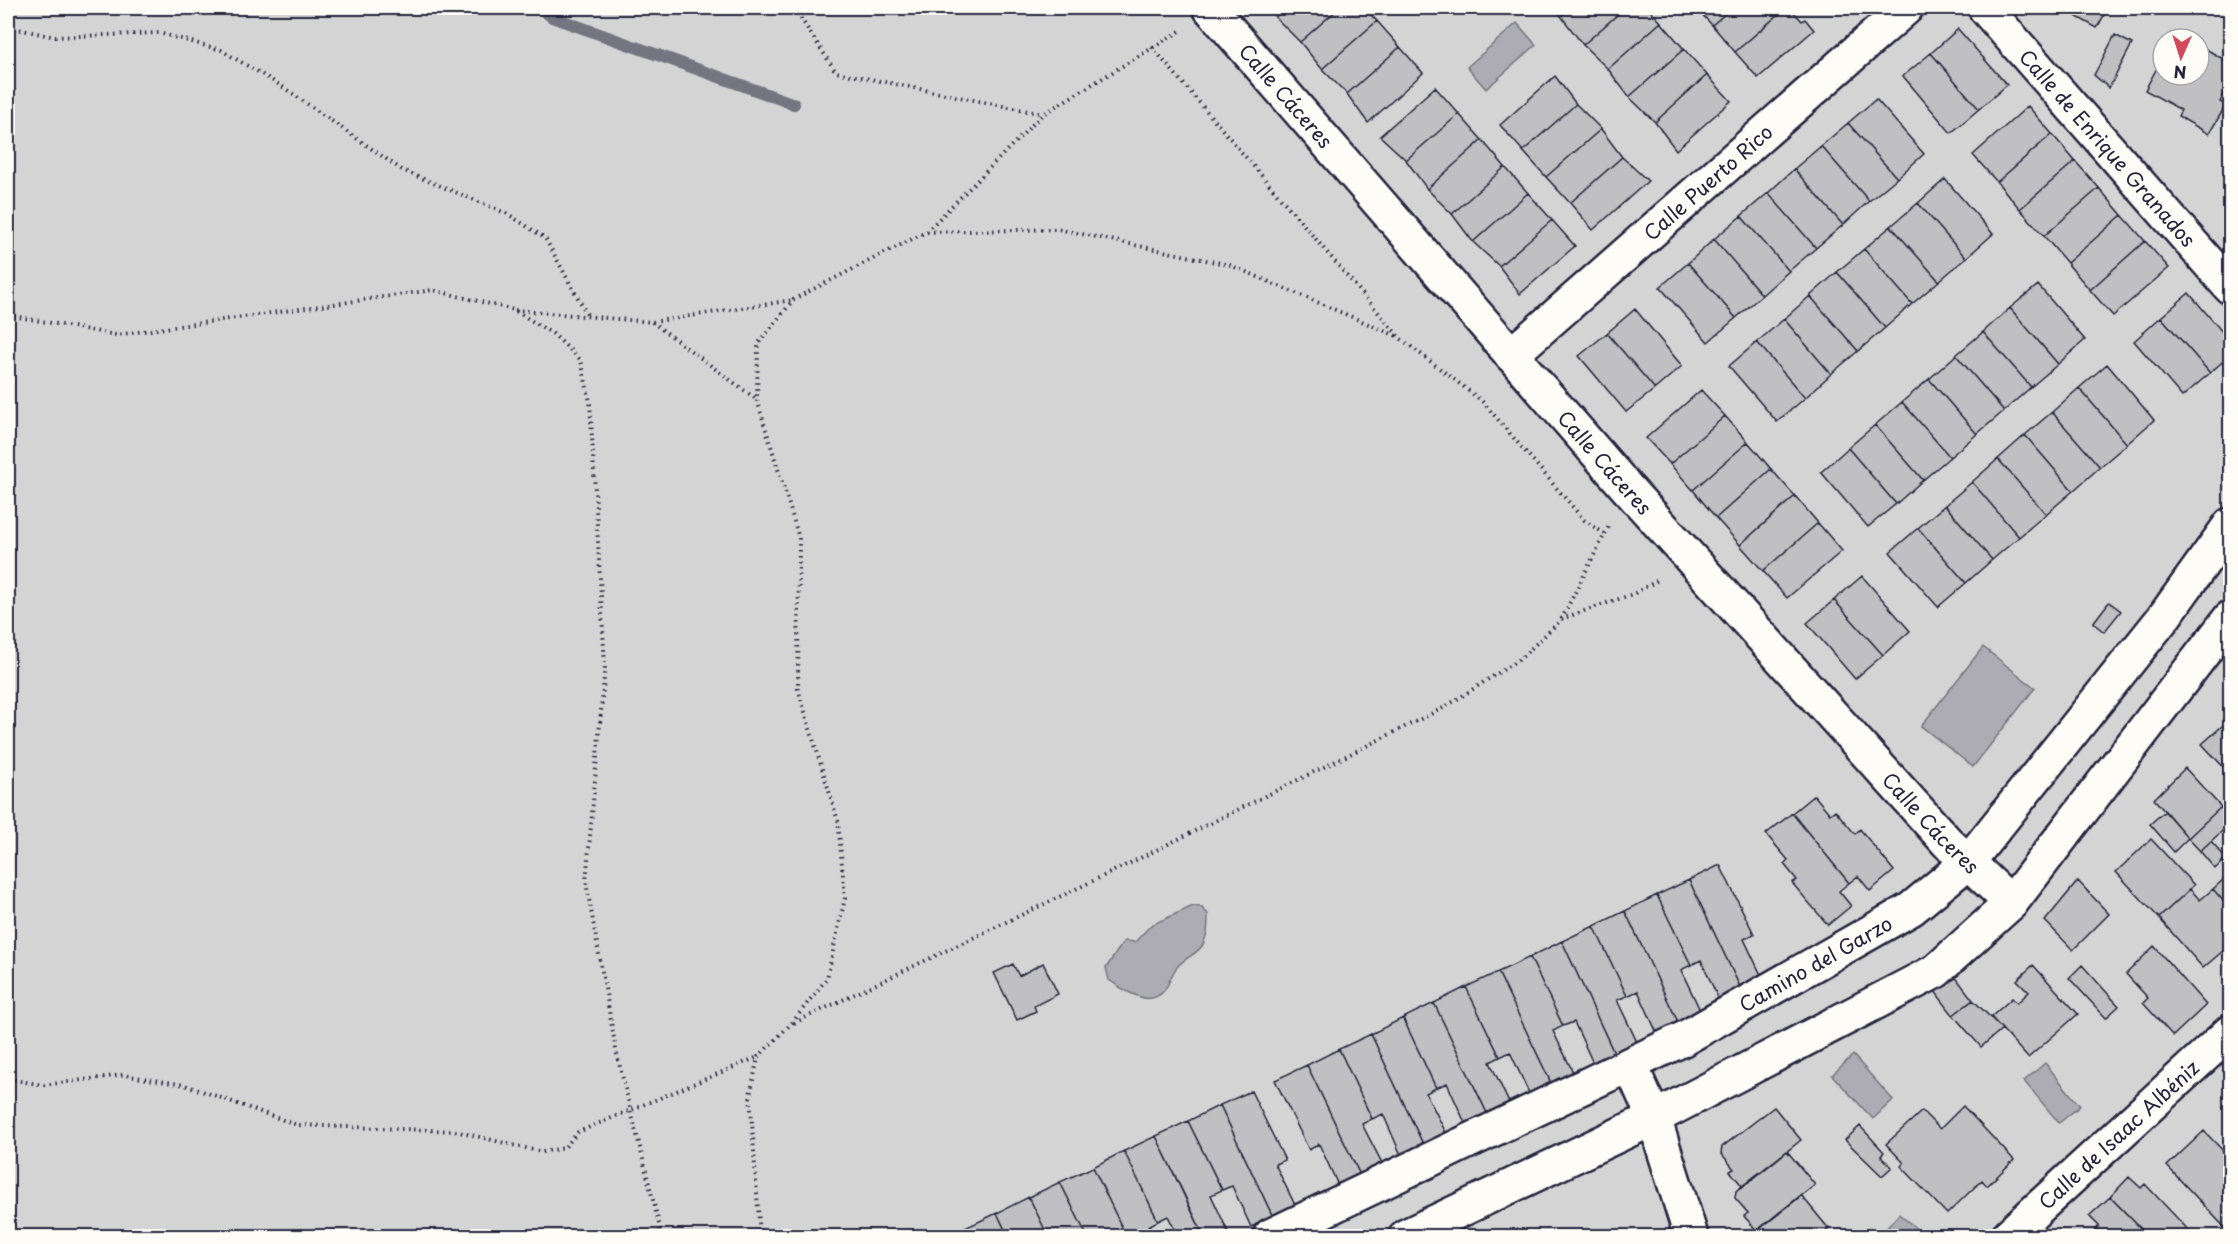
<svg xmlns="http://www.w3.org/2000/svg" width="2238" height="1244" viewBox="0 0 2238 1244" font-family="'Playpen Sans',sans-serif">
<style>
.green{fill:#d5d4d5;stroke:#7c7b88;stroke-width:1.5;fill-rule:evenodd}
.water{fill:#acacb2;stroke:#757582;stroke-width:1.5}
.lines{fill:none;stroke-linecap:round;stroke-linejoin:round}
.stream{stroke:#757582;stroke-width:12}
.building{fill:#c0bfc2;stroke:#22223b;stroke-width:1.5}
.street-casing{stroke:#22223b;stroke-width:38}
.path{stroke:#22223b;stroke-width:4;stroke-dasharray:1.5 4.5;stroke-linecap:butt}
.street{stroke:#fdfcf7;stroke-width:33}
.labels{text-anchor:middle;dominant-baseline:central;stroke-width:6;stroke-linejoin:round;paint-order:stroke}
.street-label{font-size:20px;fill:#22223b;stroke:#fdfcf7}
</style>
<rect width="100%" height="100%" fill="#f4f3ef"/>
<filter id="ink" filterUnits="userSpaceOnUse"><feTurbulence type="fractalNoise" baseFrequency=".0167" numOctaves="2"/><feDisplacementMap in="SourceGraphic" scale="12" xChannelSelector="R" yChannelSelector="G"/><feConvolveMatrix kernelMatrix="1 2 1 2 8 2 1 2 1" color-interpolation-filters="sRGB"/></filter>
<g filter="url(#ink)">
<path class="green" d="M8,8H2230V1236H8ZM2163,39H2199V75H2163Z"/>
<path class="water" d="M1517,23L1536,45L1486,89L1467,67Z
M1983,647L2035,688L1973,767L1921,726Z
M1193,906L1201,907L1208,914C1208,924 1208,936 1202,946C1196,955 1184,958 1177,967C1168,978 1169,994 1152,998C1141,1001 1118,987 1109,980L1106,968L1124,941L1135,942L1151,925Z
M1853,1055L1893,1100L1873,1119L1832,1075Z
M2045,1063L2080,1106L2059,1123L2024,1081Z
M1899,1214L1925,1236H1894L1886,1229Z"/>
<g class="lines">
<path class="stream" d="M540,8L552,17L794,104"/>
</g>
<path class="building" d="M1267,8H1285L1275,17Z
M1285,8H1339L1300,42L1275,17Z
M1339,8H1364L1377,21L1322,69L1300,42Z
M1554,8H1571L1561,16Z
M1571,8H1625L1583,45L1561,16Z
M1625,8H1648L1661,22L1608,69L1583,45Z
M1696,8H1732L1712,25Z
M1732,8H1786L1735,52L1712,25Z
M1786,8H1790L1802,21L1805,19L1814,30L1758,78L1735,52Z
M2061,8H2108L2097,28Z
M1377,21L1400,47L1347,94L1322,69Z
M1661,22L1684,49L1629,97L1608,69Z
M1958,29L2007,85L1979,109L1931,53Z
M2115,35L2132,44L2109,88L2094,75Z
M2199,45L2230,63V83L2220,102L2226,105L2209,134L2178,116L2181,110L2145,90L2163,57V75H2199Z
M1400,47L1423,73L1368,123L1347,94Z
M1684,49L1707,75L1655,122L1629,97Z
M1931,53L1979,109L1951,133L1903,76Z
M1707,75L1731,101L1676,150L1655,122Z
M1555,76L1576,104L1523,151L1500,125Z
M1435,87L1459,114L1406,160L1380,136Z
M1876,99L1924,154L1897,178L1848,123Z
M1576,104L1601,129L1546,177L1523,151Z
M2028,106L2052,134L1997,182L1973,155Z
M1459,114L1482,140L1427,189L1406,160Z
M1848,123L1897,178L1869,201L1821,146Z
M1601,129L1622,157L1570,203L1546,177Z
M2052,134L2075,161L2020,209L1997,182Z
M1482,140L1505,167L1452,214L1427,189Z
M1821,146L1869,201L1843,225L1794,169Z
M1622,157L1648,181L1593,230L1570,203Z
M2075,161L2099,188L2044,236L2020,209Z
M1505,167L1528,193L1473,242L1452,214Z
M1794,169L1843,225L1816,248L1768,193Z
M1945,179L1993,234L1966,258L1918,203Z
M2099,188L2122,215L2067,263L2044,236Z
M1528,193L1552,220L1499,266L1473,242Z
M1768,193L1816,248L1789,271L1741,216Z
M1918,203L1966,258L1939,281L1891,226Z
M2122,215L2145,241L2090,290L2067,263Z
M1741,216L1789,271L1762,295L1714,239Z
M1552,220L1575,246L1520,294L1499,266Z
M1891,226L1939,281L1912,304L1864,249Z
M1714,239L1762,295L1736,318L1688,263Z
M2145,241L2169,268L2113,316L2090,290Z
M1864,249L1912,304L1885,328L1837,272Z
M1688,263L1736,318L1708,342L1660,287Z
M1837,272L1885,328L1858,351L1810,296Z
M2038,285L2085,340L2058,364L2010,308Z
M2189,293L2230,341V355L2210,373L2161,317Z
M1810,296L1858,351L1831,374L1784,319Z
M2010,308L2058,364L2031,387L1983,332Z
M1635,309L1682,366L1655,389L1607,333Z
M2161,317L2210,373L2182,397L2134,341Z
M1784,319L1831,374L1805,398L1757,342Z
M1983,332L2031,387L2004,411L1956,355Z
M1607,333L1655,389L1626,412L1579,356Z
M1757,342L1805,398L1777,422L1729,366Z
M1956,355L2004,411L1977,434L1929,379Z
M2107,364L2154,420L2127,444L2079,388Z
M1929,379L1977,434L1950,457L1902,402Z
M2079,388L2127,444L2100,467L2052,412Z
M1701,390L1725,416L1670,464L1646,438Z
M1902,402L1950,457L1923,480L1875,425Z
M2052,412L2100,467L2073,491L2025,435Z
M1725,416L1748,442L1693,490L1670,464Z
M1875,425L1923,480L1896,504L1848,448Z
M2025,435L2073,491L2046,514L1998,459Z
M1748,442L1771,469L1716,518L1693,490Z
M1848,448L1896,504L1868,527L1821,472Z
M1998,459L2046,514L2019,537L1972,482Z
M1771,469L1795,496L1740,545L1716,518Z
M1972,482L2019,537L1992,560L1945,505Z
M1795,496L1818,523L1763,571L1740,545Z
M1945,505L1992,560L1966,583L1918,528Z
M1818,523L1842,551L1787,598L1763,571Z
M1918,528L1966,583L1938,607L1890,552Z
M1862,576L1910,631L1883,655L1834,600Z
M1834,600L1883,655L1855,679L1807,623Z
M2109,602L2121,611L2104,632L2093,623Z
M2230,719V774L2202,744Z
M2185,768L2221,807L2188,838L2154,799Z
M1814,795L1830,814L1835,810L1855,834L1860,829L1894,871L1870,891L1858,876L1849,883L1792,813Z
M2230,804V824L2200,851L2188,838L2221,807L2224,811Z
M2165,811L2188,838L2174,852L2150,824Z
M1792,813L1849,883L1839,891L1851,906L1828,925L1792,883L1797,880L1784,864L1788,860L1766,834Z
M2151,839L2194,885L2159,918L2116,872Z
M2211,841L2226,858L2215,869L2200,851Z
M1720,865L1754,934L1744,939L1762,977L1741,989L1689,880Z
M2224,879L2230,886V909L2213,889Z
M1689,880L1741,989L1719,1000L1701,960L1691,965L1657,895Z
M2078,881L2109,914L2073,950L2045,921Z
M2190,889L2200,900L2213,889L2230,909V945L2203,968L2159,918Z
M1657,895L1691,965L1681,970L1700,1010L1678,1022L1625,911Z
M1625,911L1678,1022L1657,1033L1638,991L1627,996L1594,926Z
M1594,926L1627,996L1617,1000L1637,1042L1614,1053L1562,941Z
M1562,941L1614,1053L1593,1063L1574,1022L1563,1026L1530,957Z
M2154,946L2206,1005L2173,1036L2143,1003L2148,998L2126,974Z
M1530,957L1563,1026L1553,1031L1573,1072L1551,1083L1498,972Z
M1043,963L1058,994L1034,1006L1036,1011L1017,1020L994,973L1013,964L1019,976Z
M2033,965L2078,1014L2028,1058L1991,1017L2012,998L2017,1003L2029,992L2017,980Z
M2082,965L2119,1006L2106,1018L2069,978Z
M1498,972L1551,1083L1529,1093L1510,1052L1500,1057L1466,987Z
M1954,975L1973,1000L1953,1015L1934,990Z
M1466,987L1500,1057L1490,1062L1509,1103L1487,1113L1434,1003Z
M1973,1000L2002,1029L1981,1047L1953,1015Z
M1434,1003L1487,1113L1465,1123L1447,1083L1436,1088L1403,1018Z
M1403,1018L1436,1088L1426,1093L1446,1133L1423,1144L1371,1034Z
M1371,1034L1423,1144L1401,1155L1383,1114L1372,1119L1339,1049Z
M1339,1049L1372,1119L1362,1124L1382,1163L1360,1175L1307,1065Z
M1307,1065L1360,1175L1338,1185L1319,1144L1309,1150L1275,1080Z
M1251,1091L1285,1160L1275,1164L1295,1205L1273,1217L1220,1105Z
M1220,1105L1273,1217L1251,1227L1232,1186L1222,1190L1188,1121Z
M1963,1106L2014,1160L1987,1186L1982,1180L1947,1214L1901,1166L1904,1163L1886,1144L1922,1111L1940,1129Z
M1774,1107L1801,1140L1743,1187L1730,1171L1734,1169L1721,1153L1722,1147Z
M1188,1121L1222,1190L1211,1195L1230,1236H1204L1156,1136Z
M1860,1126L1884,1152L1881,1156L1892,1167L1882,1176L1845,1140Z
M2204,1131L2230,1158V1233L2167,1166Z
M1156,1136L1189,1206L1204,1236H1178L1168,1216L1158,1221L1124,1151Z
M1124,1151L1158,1221L1148,1226L1153,1236H1126L1093,1167Z
M1787,1151L1815,1185L1757,1231L1744,1216L1748,1213L1735,1198L1736,1191Z
M1093,1167L1126,1236H1087L1060,1182Z
M2129,1177L2141,1188L2145,1184L2194,1236H2148L2110,1197Z
M1060,1182L1087,1236H1048L1029,1197Z
M1801,1195L1829,1229L1820,1236H1750Z
M1029,1197L1048,1236H1008L997,1213Z
M2110,1197L2120,1207L2148,1236H2099L2094,1231L2099,1226L2089,1216Z
M997,1213L1008,1236H969L965,1228Z
M965,1228L969,1236H947Z"/>
<g class="lines">
<g class="street-casing">
<g id="street">
<path id="s1" d="M1210,8L1628,489L1947,842L2011,903"/>
<path id="s2" d="M1985,8L2230,287"/>
<path id="s3" d="M1511,355L1906,8"/>
<path d="M1630,1064L1654,1118L1691,1236"/>
<path id="s4" d="M1270,1236L1683,1039L1911,909L1968,862L2164,617L2230,525"/>
<path d="M1406,1236L1654,1118L1936,971L2011,903L2230,618"/>
<path id="s5" d="M2008,1236L2230,1032"/>
</g>
</g>
<path class="path" d="M794,8L836,72L1043,114
M8,27L55,37L159,33L221,50L283,87L402,170L508,214L545,238L589,318
M1152,47L1400,338L1482,401L1584,520L1605,534
M927,232L1058,229L1230,265L1399,337
M515,310L652,322L793,300
M8,315L116,335L433,290L514,310L553,334L581,360L590,402L605,666L586,882L617,1055L662,1236
M652,322L756,399
M1561,619L1633,594L1660,579
M794,1023L1118,869L1445,707L1520,659L1561,620L1610,524
M8,1079L44,1085L123,1075L185,1085L297,1125L455,1131L542,1152L564,1148L578,1132L758,1057
M760,1236L750,1095L758,1057L792,1023L827,978L845,898L838,821L798,689L799,538L757,400L758,344L794,299L926,232L1043,114L1182,30"/>
<use href="#street" class="street"/>
</g>
</g>
<g class="labels">
<g class="street-label">
<text stroke="none"><textPath href="#s1" startOffset="116">Calle Cáceres</textPath></text>
<text stroke="none"><textPath href="#s2" startOffset="186">Calle de Enrique Granados</textPath></text>
<text stroke="none"><textPath href="#s3" startOffset="262">Calle Puerto Rico</textPath></text>
<text stroke="none"><textPath href="#s1" startOffset="602">Calle Cáceres</textPath></text>
<text stroke="none"><textPath href="#s1" startOffset="1088">Calle Cáceres</textPath></text>
<text stroke="none"><textPath href="#s4" startOffset="610">Camino del Garzo</textPath></text>
<text stroke="none"><textPath href="#s5" startOffset="150">Calle de Isaac Albéniz</textPath></text>
</g>
</g>
<rect width="2238" height="1244" fill="none" stroke="#fdfcf7" stroke-width="30"/>
<rect x="15" y="15" width="2208" height="1214" fill="none" stroke="#22223b" stroke-width="2" filter="url(#ink)"/>
<g transform="translate(2181 57) rotate(183)"><circle r="28" fill="#fdfcf7" stroke="#a5a5ac" stroke-width="1.5"/>
<path d="M0-4.5L10 22L0 15L-10 22Z" fill="#d1495b"/>
<text y="-9" font-size="16" font-weight="bold" text-anchor="middle" fill="#22223b">N</text>
</g>
</svg>
